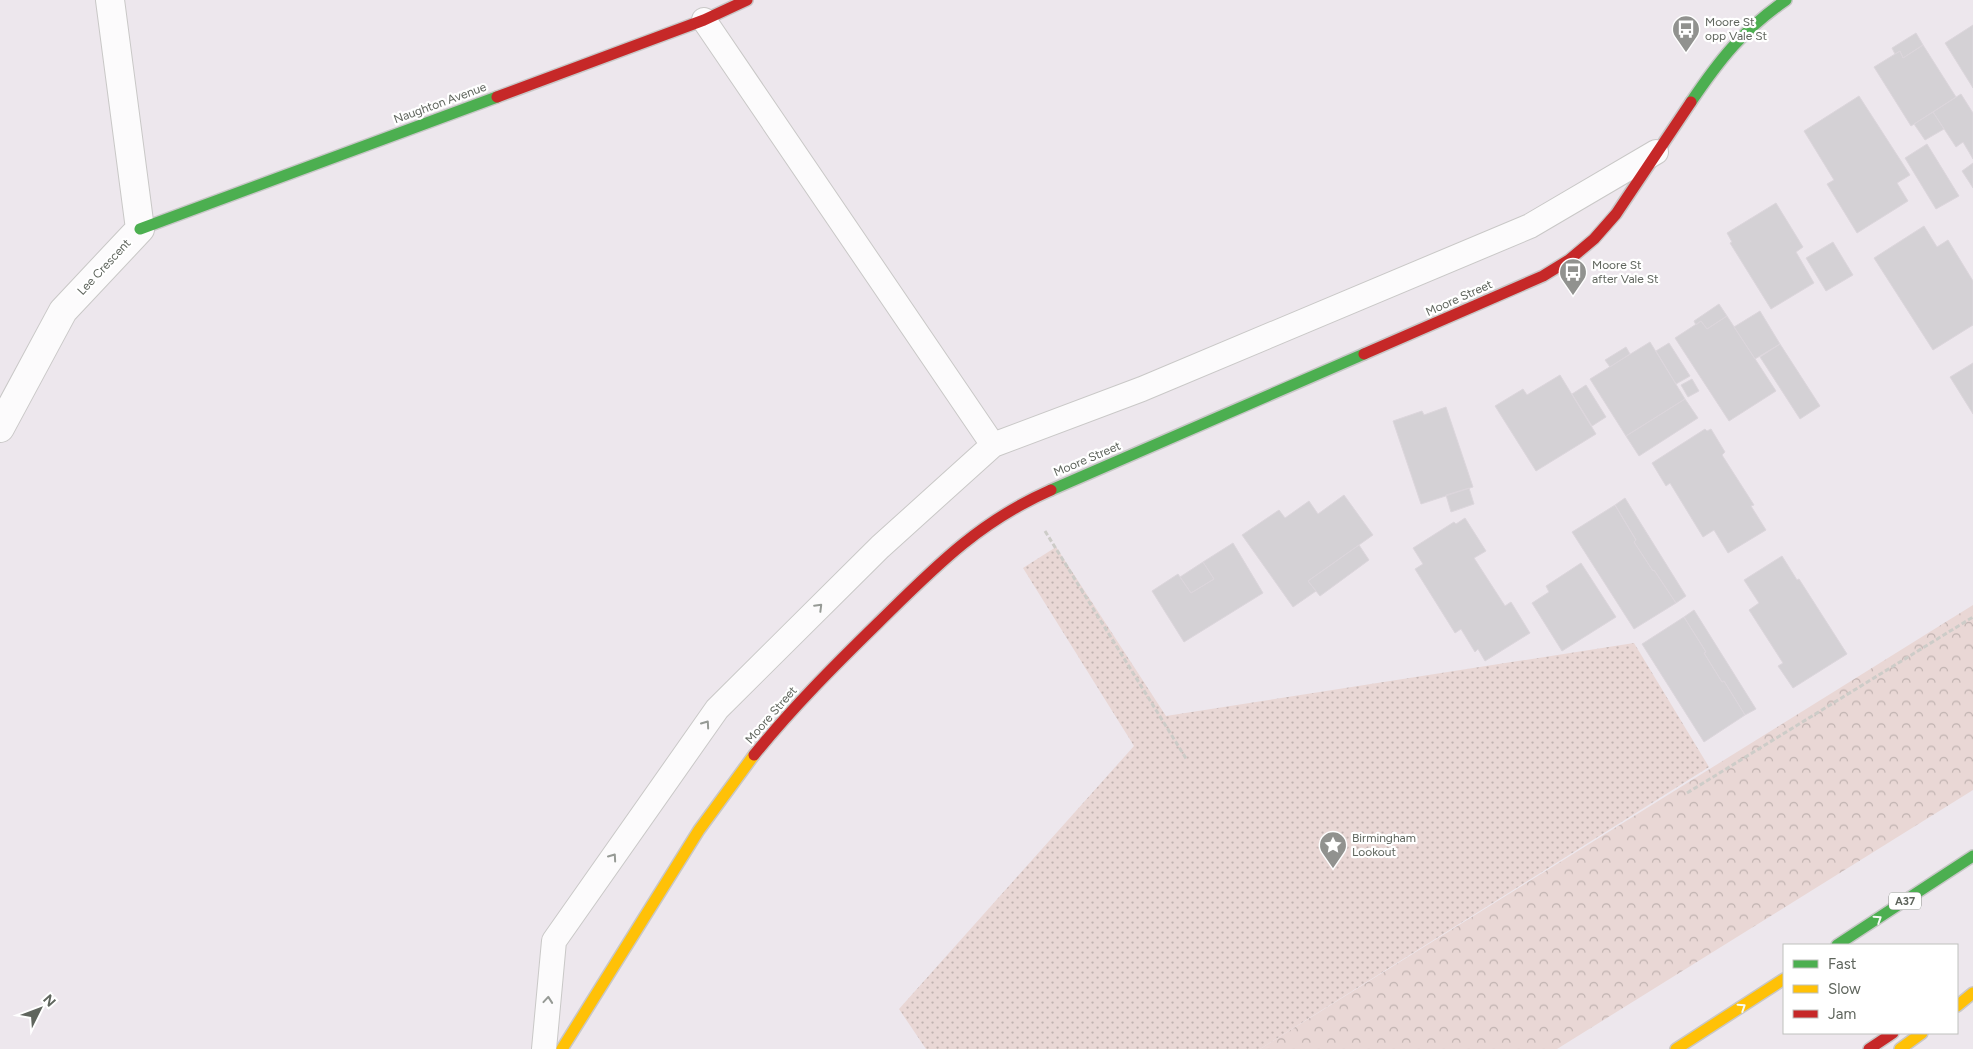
<svg xmlns="http://www.w3.org/2000/svg" width="1973" height="1049" viewBox="0 0 1973 1049" font-family="Figtree,sans-serif">
<style>
.forest{fill:url(#forest-crowns)}
.park{fill:url(#park-dots)}
.building{fill:#d4d1d5;stroke:#dcd6dc}
.lines{fill:none;stroke-linecap:round;stroke-linejoin:round}
.lane-casing{stroke:#c9c8c7;stroke-width:26}
.street-casing{stroke:#c9c8c7;stroke-width:30}
.fast-casing{stroke:#c8c7c7;stroke-width:14}
.slow-casing{stroke:#c8c7c7;stroke-width:14}
.jam-casing{stroke:#c8c7c7;stroke-width:14}
.path{stroke:#cdccc8;stroke-width:3;stroke-dasharray:5 2.5;stroke-linecap:butt}
.lane{stroke:#fcfbfc;stroke-width:24}
.street{stroke:#fcfbfc;stroke-width:28}
.fast{stroke:#4caf50;stroke-width:11}
.slow{stroke:#ffc107;stroke-width:11}
.jam{stroke:#c62828;stroke-width:11}
.oneway{stroke:#969a95}
.oneway2{stroke:#f6fbf6}
.labels{text-anchor:middle;dominant-baseline:central;stroke-width:4.5;stroke-linejoin:round;paint-order:stroke}
.shield{fill:#fff;stroke:#8f938e;stroke-width:1}
.shield-label{font-size:11px;font-weight:bold;fill:#5f655d}
.poi-label{font-size:12px;fill:#5f655d;stroke:#fff;text-anchor:start}
.street-label{font-size:12px;fill:#5f655d;stroke:#fff}
</style>
<defs>
<pattern id="forest-crowns" width="20" height="18" patternUnits="userSpaceOnUse" patternTransform="scale(1.25)"><rect width="20" height="18" fill="#e9d7d5"/><path d="M2 6a3 3 0 1 1 6 0M12 15a3 3 0 1 1 6 0" fill="none" stroke="#c0b2b0"/></pattern>
<pattern id="park-dots" width="8" height="8" patternUnits="userSpaceOnUse" patternTransform="scale(1.25)"><rect width="8" height="8" fill="#e9d7d5"/><path d="M2 2h.1M6 6h.1" fill="none" stroke="#c0b2b0" stroke-width="1.8" stroke-linecap="round"/></pattern>
</defs>
<rect width="100%" height="100%" fill="#ede7ed"/>
<path class="forest" d="M1973,605V790L1557,1049H1260Z"/>
<path class="park" d="M1056,547L1166,716L1634,643L1709,767L1260,1049H926L899,1009L1134,746L1023,568Z"/>
<path class="building" d="M1973,25V88L1945,43Z
M1916,33L1923,45L1903,58L1900,51L1895,54L1892,48Z
M1923,45L1956,97L1911,126L1874,67L1900,51L1903,58Z
M1961,94L1973,113V159L1963,142L1956,147L1933,112Z
M1859,96L1910,175L1897,183L1908,201L1857,233L1827,184L1834,180L1804,131Z
M1933,112L1944,129L1925,140L1914,124Z
M1927,144L1959,196L1936,209L1905,158Z
M1973,163V188L1962,171Z
M1776,203L1803,247L1796,252L1814,283L1771,309L1730,243L1732,242L1727,233Z
M1924,226L1937,247L1948,240L1973,281V325L1933,350L1874,258Z
M1833,242L1853,275L1826,291L1806,258Z
M1719,304L1727,316L1707,329L1701,321L1696,325L1694,321Z
M1760,311L1780,344L1755,359L1734,327Z
M1727,316L1776,391L1729,421L1675,338L1701,321L1707,329Z
M1650,342L1685,399L1626,436L1590,379Z
M1669,343L1690,376L1676,384L1656,351Z
M1780,344L1820,406L1800,419L1760,357Z
M1626,347L1630,354L1610,367L1605,360Z
M1973,363V414L1950,377Z
M1560,375L1596,434L1536,471L1495,406L1523,389L1527,395Z
M1692,379L1699,391L1688,397L1681,385Z
M1586,385L1606,417L1592,426L1572,394Z
M1685,399L1698,418L1639,456L1626,436Z
M1446,407L1473,487L1421,504L1393,421L1422,411L1424,415Z
M1705,429L1707,431L1711,429L1725,452L1722,455L1754,505L1751,506L1766,530L1728,553L1714,530L1703,537L1670,483L1666,486L1652,463Z
M1469,488L1474,504L1451,512L1446,495Z
M1344,495L1373,535L1308,581L1316,591L1293,607L1242,535L1279,510L1285,518L1309,501L1318,514Z
M1625,498L1686,596L1676,603L1654,570L1653,571L1634,542L1636,540L1615,505Z
M1615,505L1636,540L1634,542L1653,571L1654,570L1676,603L1634,629L1572,532Z
M1465,518L1486,551L1474,558L1505,606L1511,602L1530,633L1485,661L1478,649L1475,652L1461,629L1455,633L1415,569L1423,564L1413,548L1454,522L1456,524Z
M1233,543L1263,593L1184,642L1152,591L1178,574L1191,593L1214,579L1203,562Z
M1359,545L1369,560L1320,596L1308,581Z
M1782,556L1797,580L1799,579L1847,654L1793,688L1778,666L1783,663L1749,610L1759,603L1744,580Z
M1203,562L1214,579L1191,593L1180,577Z
M1581,563L1616,617L1562,651L1532,603L1549,592L1546,586Z
M1694,610L1756,709L1745,715L1724,681L1722,682L1704,653L1706,652L1684,617Z
M1684,617L1706,652L1704,653L1722,682L1724,681L1745,715L1704,742L1642,644Z"/>
<g class="lines">
<g class="lane-casing">
<path id="lane" d="M704,20L993,445
M544,1049L554,941L717,709L880,547L993,445L1142,389L1530,226L1656,152"/>
</g>
<g class="street-casing">
<path id="street" d="M0,428L63,311L140,229L110,0"/>
</g>
<g class="fast-casing">
<path id="fast" d="M1691,102C1720,59 1743,30 1786,0
M140,229L497,97
M1051,490L1364,354
M1837,945L1973,856"/>
</g>
<g class="slow-casing">
<path id="slow" d="M1957,1006L1973,993
M562,1049L699,830L754,755
M1676,1049L1784,979
M1900,1049L1922,1033"/>
</g>
<g class="jam-casing">
<path id="jam" d="M497,97L704,20L747,0
M1364,354L1543,276L1569,260L1594,239L1616,214L1691,102
M754,755C792,708 835,665 878,623C934,568 978,522 1051,490
M1869,1049L1893,1033"/>
</g>
<path class="path" d="M1045,531L1187,760
M1687,793L1973,617"/>
<use href="#lane" class="lane"/>
<use href="#street" class="street"/>
<use href="#fast" class="fast"/>
<use href="#slow" class="slow"/>
<use href="#jam" class="jam"/>
</g>
<defs><path id="oneway-chevron" d="M-2-3.5L2.5 0L-2 3.5" fill="none" stroke-width="1.6" stroke-linecap="round" stroke-linejoin="round" transform="scale(1.25)"/></defs>
<g class="oneway">
<use href="#oneway-chevron" transform="translate(819 607) rotate(-45)"/>
<use href="#oneway-chevron" transform="translate(706 724) rotate(-55)"/>
<use href="#oneway-chevron" transform="translate(613 857) rotate(-55)"/>
<use href="#oneway-chevron" transform="translate(548 1000) rotate(-85)"/>
</g>
<g class="oneway2">
<use href="#oneway-chevron" transform="translate(1878 919) rotate(-33)"/>
<use href="#oneway-chevron" transform="translate(1742 1007) rotate(-33)"/>
</g>
<defs>
<g id="bus-pin" transform="scale(1.4375)"><path d="M0 17L-7.5 6A9.5 9.5 0 1 1 7.5 6Z" fill="#91928f" stroke="#fff"/><path d="M-5-6H5V4H4V6H2V4H-2V6H-4V4H-5ZM-3.5-4V0h7V-4ZM-3.5 1.2v1.5H-2V1.2ZM2 1.2v1.5H3.5V1.2Z" fill="#fff"/></g>
<g id="sight-pin" transform="scale(1.4375)"><path d="M0 17L-7.5 6A9.5 9.5 0 1 1 7.5 6Z" fill="#91928f" stroke="#fff"/><path d="M0-6L1.8-2.2L6-1.7L2.9 1.2L3.7 5.4L0 3.3L-3.7 5.4L-2.9 1.2L-6-1.7L-1.8-2.2Z" fill="#fff"/></g>
</defs>
<g fill-rule="evenodd">
<use href="#bus-pin" x="1686" y="29"/>
<use href="#bus-pin" x="1573" y="272"/>
<use href="#sight-pin" x="1333" y="845"/>
</g>
<g class="labels">
<rect class="shield" x="1889" y="892.5" width="32" height="17" rx="4"/>
<g class="shield-label">
<text x="1905" y="901">A37</text>
</g>
<g class="poi-label">
<text x="1705" y="22">Moore St<tspan x="1705" dy="14">opp Vale St</tspan></text>
<text x="1592" y="265">Moore St<tspan x="1592" dy="14">after Vale St</tspan></text>
<text x="1352" y="838">Birmingham<tspan x="1352" dy="14">Lookout</tspan></text>
</g>
<g class="street-label">
<text transform="translate(440 103) rotate(-20)">Naughton Avenue</text>
<text transform="translate(104 267) rotate(-47)">Lee Crescent</text>
<text transform="translate(1459 298) rotate(-24)">Moore Street</text>
<text transform="translate(1087 459) rotate(-23)">Moore Street</text>
<text transform="translate(771 715) rotate(-49)">Moore Street</text>
</g>
</g>
<rect x="1783" y="944" width="175" height="90" fill="#ffffff" stroke="#bfc1be"/>
<rect x="1793" y="960" width="25" height="8" fill="#4caf50" stroke="#bfc1be"/>
<text x="1828" y="969" font-size="15" fill="#5f655d">Fast</text>
<rect x="1793" y="985" width="25" height="8" fill="#ffc107" stroke="#bfc1be"/>
<text x="1828" y="994" font-size="15" fill="#5f655d">Slow</text>
<rect x="1793" y="1010" width="25" height="8" fill="#c62828" stroke="#bfc1be"/>
<text x="1828" y="1019" font-size="15" fill="#5f655d">Jam</text>
<g transform="translate(40 1009) rotate(48)" stroke="#ffffff" stroke-width="4" paint-order="stroke">
<path d="M0-4L9 19L0 12L-9 19Z" fill="#5f655d"/>
<text y="-8" font-size="14" font-weight="bold" text-anchor="middle" fill="#5f655d">N</text>
</g>
</svg>
